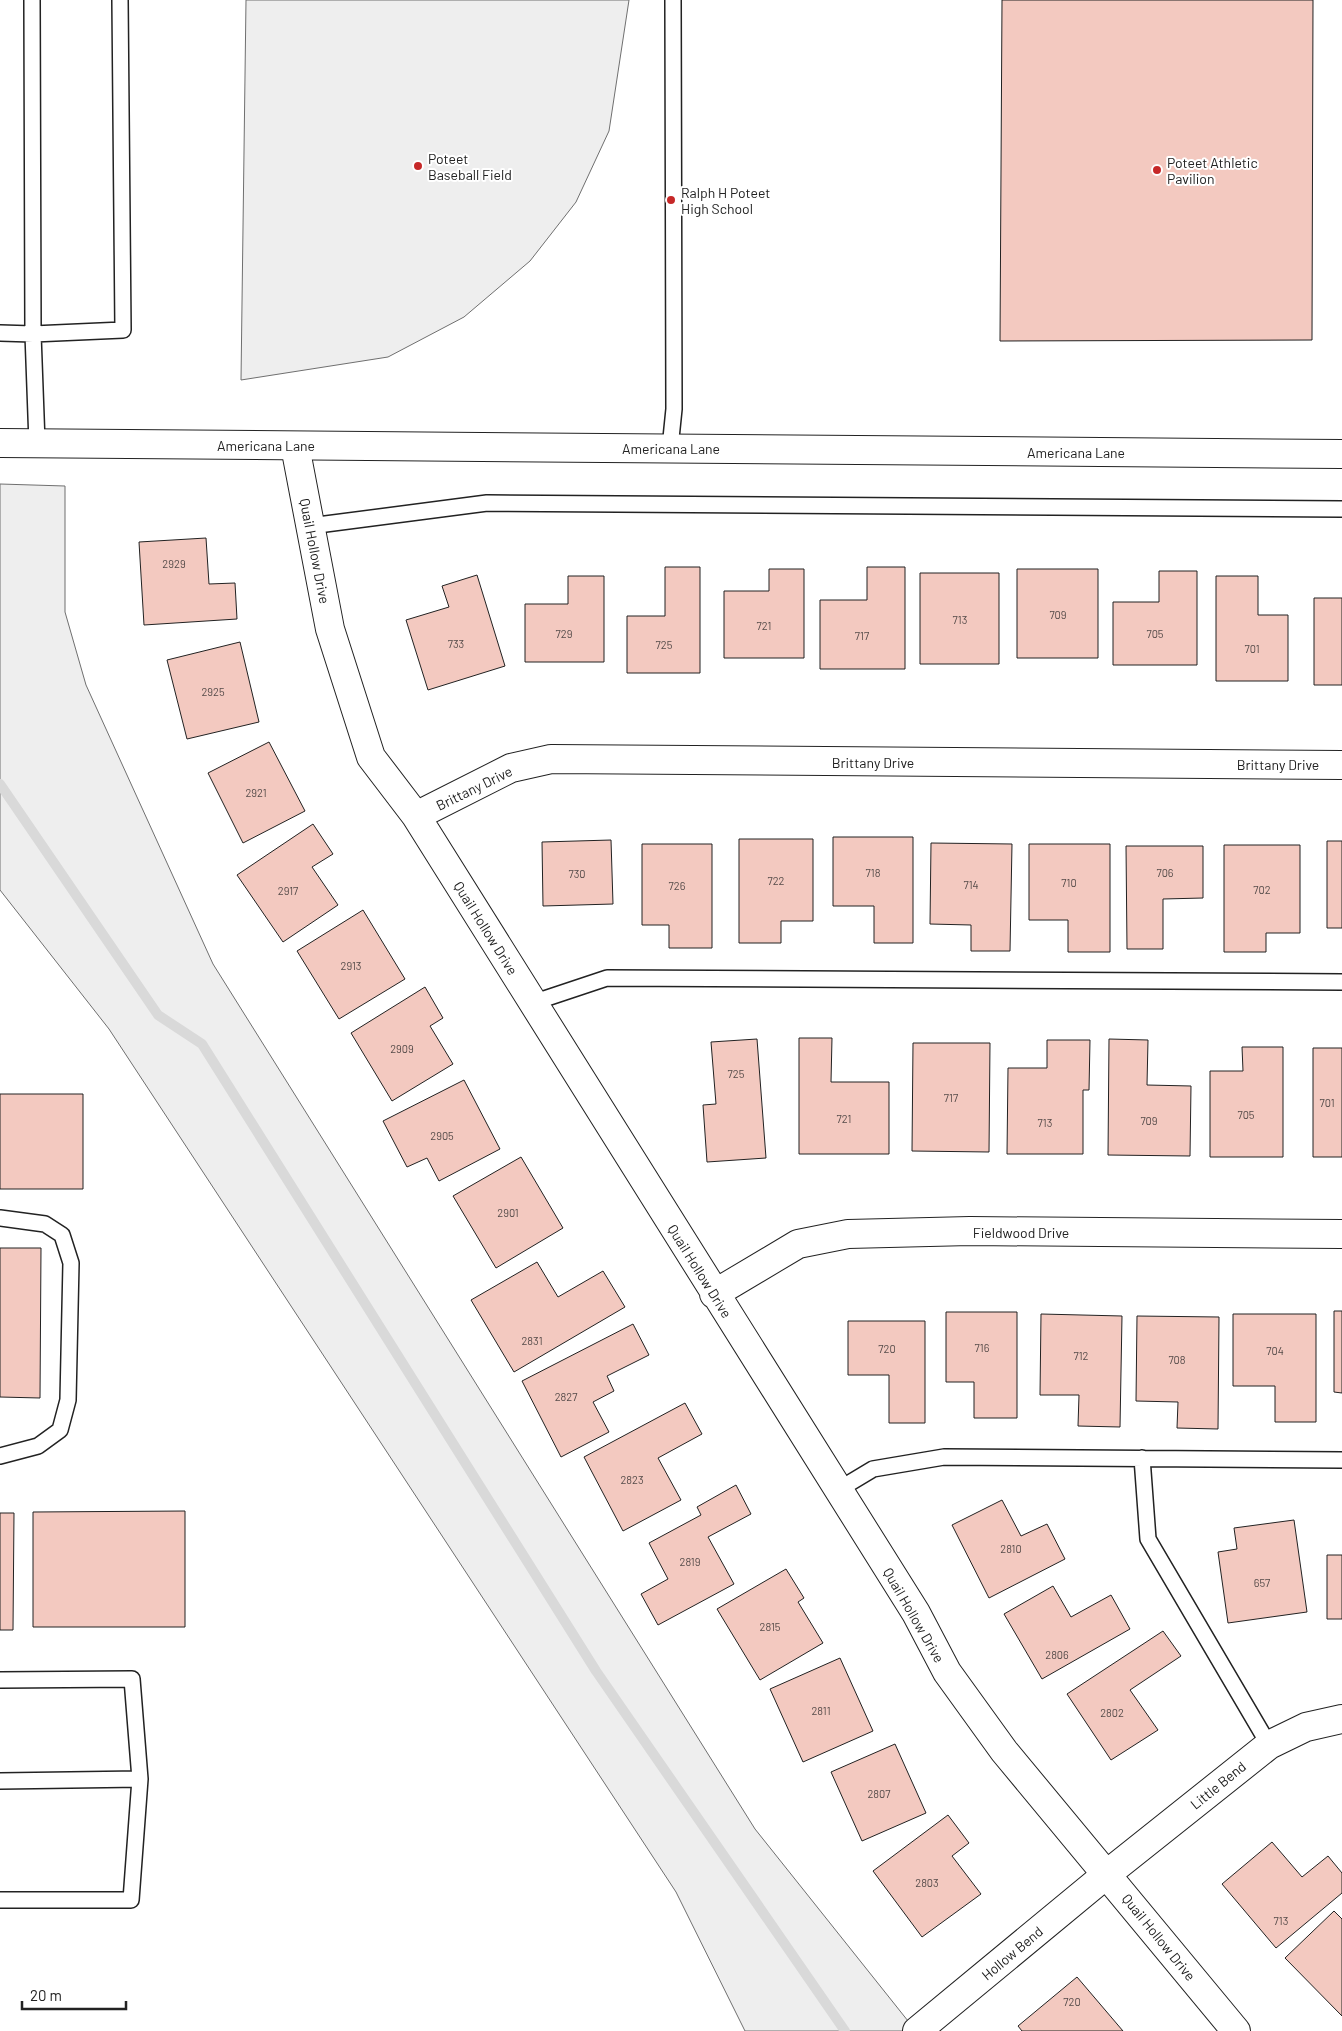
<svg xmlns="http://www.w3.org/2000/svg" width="1342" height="2031" viewBox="0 0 1342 2031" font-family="Barlow,sans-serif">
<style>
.green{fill:#eee;stroke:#6f6f6f}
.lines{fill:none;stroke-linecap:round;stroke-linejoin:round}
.stream{stroke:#d9d9d9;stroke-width:10}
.building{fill:#f3c9c0;stroke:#222}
.service-casing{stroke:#222;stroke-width:18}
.minor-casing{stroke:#222;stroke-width:30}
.tertiary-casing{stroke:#222;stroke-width:30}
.service{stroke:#fff;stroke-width:15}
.minor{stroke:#fff;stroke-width:28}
.tertiary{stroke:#fff;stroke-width:28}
.poi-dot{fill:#c62828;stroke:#fff;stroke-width:2}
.labels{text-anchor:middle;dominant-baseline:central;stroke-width:4;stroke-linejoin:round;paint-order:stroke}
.number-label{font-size:11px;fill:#564c4a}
.poi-label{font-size:14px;fill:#222;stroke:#fff;text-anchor:start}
.street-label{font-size:14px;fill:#222;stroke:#fff}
</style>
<rect width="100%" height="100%" fill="#fff"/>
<path class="green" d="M246,0H629L609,131L576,202L530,261L464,317L388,357L241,380Z
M0,484L65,486V612L86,685L213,964L755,1829L916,2031H745L676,1892L109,1029L0,890Z"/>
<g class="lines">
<path class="stream" d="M0,784L158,1015L202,1044L596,1671L845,2031"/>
</g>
<path class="building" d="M1002,0H1313L1312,340L1000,341Z
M206,538L209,584L235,583L237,619L144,625L139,542Z
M665,567H700V673H627V616H665Z
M867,567H905V669H820V600H867Z
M769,569H804V658H724V591H769Z
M1017,569H1098V658H1017Z
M1159,571H1197V665H1113V602H1159Z
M920,573H999V664H920Z
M477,575L505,666L428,690L406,620L449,607L442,586Z
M568,576H604V662H525V604H568Z
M1216,576H1258V615H1288V681H1216Z
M1314,598H1342V685H1314Z
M240,642L259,722L187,739L167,660Z
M269,742L305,811L243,843L208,773Z
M313,824L333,854L312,867L338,905L283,942L237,875Z
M833,837H913V943H874V906H833Z
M739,839H813V921H781V943H739Z
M611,840L613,904L543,906L542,842Z
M1327,841H1342V928H1327Z
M931,843L1012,844L1010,951H971V925L930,924Z
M642,844H712V948H669V925H642Z
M1029,844H1110V952H1068V920H1029Z
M1224,845H1300V933H1266V952H1224Z
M1126,846H1203V898L1163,899V949H1127Z
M363,910L405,979L339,1019L297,951Z
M425,987L443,1018L430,1026L453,1064L392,1101L351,1033Z
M799,1038H832L831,1082H889V1154H799Z
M757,1039L766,1158L707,1162L703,1105L716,1104L711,1042Z
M1109,1039L1148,1040L1147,1085L1191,1086L1190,1156L1108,1155Z
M1047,1040H1090L1089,1090H1083V1154H1007L1008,1068H1047Z
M913,1043H990L989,1152L912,1151Z
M1242,1047H1283V1157H1210V1071H1243Z
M1313,1048H1342V1157H1313Z
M464,1080L500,1149L439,1181L427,1158L407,1167L383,1121Z
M0,1094H83V1189H0Z
M521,1157L563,1228L496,1268L453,1196Z
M0,1248H41L40,1398L0,1397Z
M537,1262L558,1297L603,1271L625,1307L514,1372L471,1300Z
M1334,1311H1342V1393L1334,1392Z
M946,1312H1017V1418H974V1382H946Z
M1041,1314L1122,1316L1120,1427L1078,1426L1079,1395H1040Z
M1233,1314H1316V1422H1275V1386H1233Z
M1137,1316L1219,1317L1218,1429L1177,1428L1178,1402L1136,1401Z
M848,1321H925V1423H889V1375H848Z
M633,1324L649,1355L607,1376L614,1391L593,1402L609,1432L561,1457L522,1381Z
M685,1403L702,1434L658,1458L681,1500L623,1531L584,1457Z
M736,1485L751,1514L708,1537L734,1584L658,1625L641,1594L668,1579L649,1543L701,1515L697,1507Z
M1002,1500L1021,1536L1047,1524L1065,1559L989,1598L952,1525Z
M185,1511V1627H33V1512Z
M0,1513H14L13,1630H0Z
M1294,1520L1307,1612L1228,1623L1218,1552L1237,1549L1234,1528Z
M1327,1555H1342V1619H1327Z
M786,1569L804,1598L798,1602L823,1643L760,1680L717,1609Z
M1053,1586L1071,1617L1111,1595L1130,1629L1042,1679L1004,1614Z
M1163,1631L1181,1656L1130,1690L1158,1730L1111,1760L1067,1694Z
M840,1658L873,1731L803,1762L770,1689Z
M895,1744L926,1813L862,1841L831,1772Z
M948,1815L969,1843L952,1856L981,1894L922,1937L873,1871Z
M1272,1842L1302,1877L1328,1856L1342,1873V1893L1276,1948L1222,1884Z
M1334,1911L1342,1919V2016L1285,1958Z
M1077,1977L1123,2031H1022L1018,2026Z"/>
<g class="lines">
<g class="service-casing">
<path id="service" d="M0,333L33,334L32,0
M37,443L33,334L123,330L120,0
M670,448L674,409L673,0
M310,526L487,503L1342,509
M532,1003L607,978L1342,982
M0,1218L45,1224L62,1235L71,1263L68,1400L60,1430L38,1446L0,1456
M1142,1458L1148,1539L1269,1745
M838,1490L873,1469L944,1457L1342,1460
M0,1680L132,1679L140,1779L0,1781
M0,1900H131L140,1779"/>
</g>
<g class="minor-casing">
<path id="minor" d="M295,446L330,629L371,757L416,816L916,1613L947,1672L1004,1751L1236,2031
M416,816L511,768L551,759L1342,765
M714,1294L798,1244L848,1234L970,1231L1342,1234
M917,2031L1107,1874L1269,1745L1306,1727L1342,1719"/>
</g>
<g class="tertiary-casing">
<path id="tertiary" d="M0,443L1342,454"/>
</g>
<use href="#service" class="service"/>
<use href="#minor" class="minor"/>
<use href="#tertiary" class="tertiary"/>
</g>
<g class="poi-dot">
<circle cx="418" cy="166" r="5"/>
<circle cx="1157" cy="170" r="5"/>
<circle cx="671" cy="200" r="5"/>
</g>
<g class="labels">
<g class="number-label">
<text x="174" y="563">2929</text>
<text x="1058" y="614">709</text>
<text x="960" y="619">713</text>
<text x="764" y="625">721</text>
<text x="564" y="633">729</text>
<text x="1155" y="633">705</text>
<text x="862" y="635">717</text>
<text x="456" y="643">733</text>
<text x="664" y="644">725</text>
<text x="1252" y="648">701</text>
<text x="213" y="691">2925</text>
<text x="256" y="792">2921</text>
<text x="873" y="872">718</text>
<text x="1165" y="872">706</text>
<text x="577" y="873">730</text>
<text x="776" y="880">722</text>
<text x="1069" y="882">710</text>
<text x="971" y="884">714</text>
<text x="677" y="885">726</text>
<text x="1262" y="889">702</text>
<text x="288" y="890">2917</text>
<text x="351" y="965">2913</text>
<text x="402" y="1048">2909</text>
<text x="736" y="1073">725</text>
<text x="951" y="1097">717</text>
<text x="1327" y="1102">701</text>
<text x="1246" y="1114">705</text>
<text x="844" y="1118">721</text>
<text x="1149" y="1120">709</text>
<text x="1045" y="1122">713</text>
<text x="442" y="1135">2905</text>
<text x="508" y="1212">2901</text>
<text x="532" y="1340">2831</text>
<text x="982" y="1347">716</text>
<text x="887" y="1348">720</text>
<text x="1275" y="1350">704</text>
<text x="1081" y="1355">712</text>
<text x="1177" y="1359">708</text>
<text x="566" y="1396">2827</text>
<text x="632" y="1479">2823</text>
<text x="1011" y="1548">2810</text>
<text x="690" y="1561">2819</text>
<text x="1262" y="1582">657</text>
<text x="770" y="1626">2815</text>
<text x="1057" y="1654">2806</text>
<text x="821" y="1710">2811</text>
<text x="1112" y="1712">2802</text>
<text x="879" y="1793">2807</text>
<text x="927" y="1882">2803</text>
<text x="1281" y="1920">713</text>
<text x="1072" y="2001">720</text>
</g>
<g class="poi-label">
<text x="428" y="158">Poteet<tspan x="428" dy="16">Baseball Field</tspan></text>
<text x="1167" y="162">Poteet Athletic<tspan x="1167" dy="16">Pavilion</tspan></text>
<text x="681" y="192">Ralph H Poteet<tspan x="681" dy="16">High School</tspan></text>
</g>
<g class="street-label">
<text x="266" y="445">Americana Lane</text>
<text x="671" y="448">Americana Lane</text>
<text x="1076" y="452">Americana Lane</text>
<text transform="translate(315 551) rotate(79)">Quail Hollow Drive</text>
<text x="873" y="762">Brittany Drive</text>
<text x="1278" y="764">Brittany Drive</text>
<text transform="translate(474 788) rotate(-26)">Brittany Drive</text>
<text transform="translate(486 928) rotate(58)">Quail Hollow Drive</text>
<text x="1021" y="1232">Fieldwood Drive</text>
<text transform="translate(700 1271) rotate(58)">Quail Hollow Drive</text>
<text transform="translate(914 1615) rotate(60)">Quail Hollow Drive</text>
<text transform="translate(1218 1785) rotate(-39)">Little Bend</text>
<text transform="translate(1159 1937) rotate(51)">Quail Hollow Drive</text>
<text transform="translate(1012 1953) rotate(-40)">Hollow Bend</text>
</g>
</g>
<path d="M22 2001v8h104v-8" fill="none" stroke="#222222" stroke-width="2.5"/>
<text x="30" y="2001" font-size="15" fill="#222222" stroke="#ffffff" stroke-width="4" paint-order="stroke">20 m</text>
</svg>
